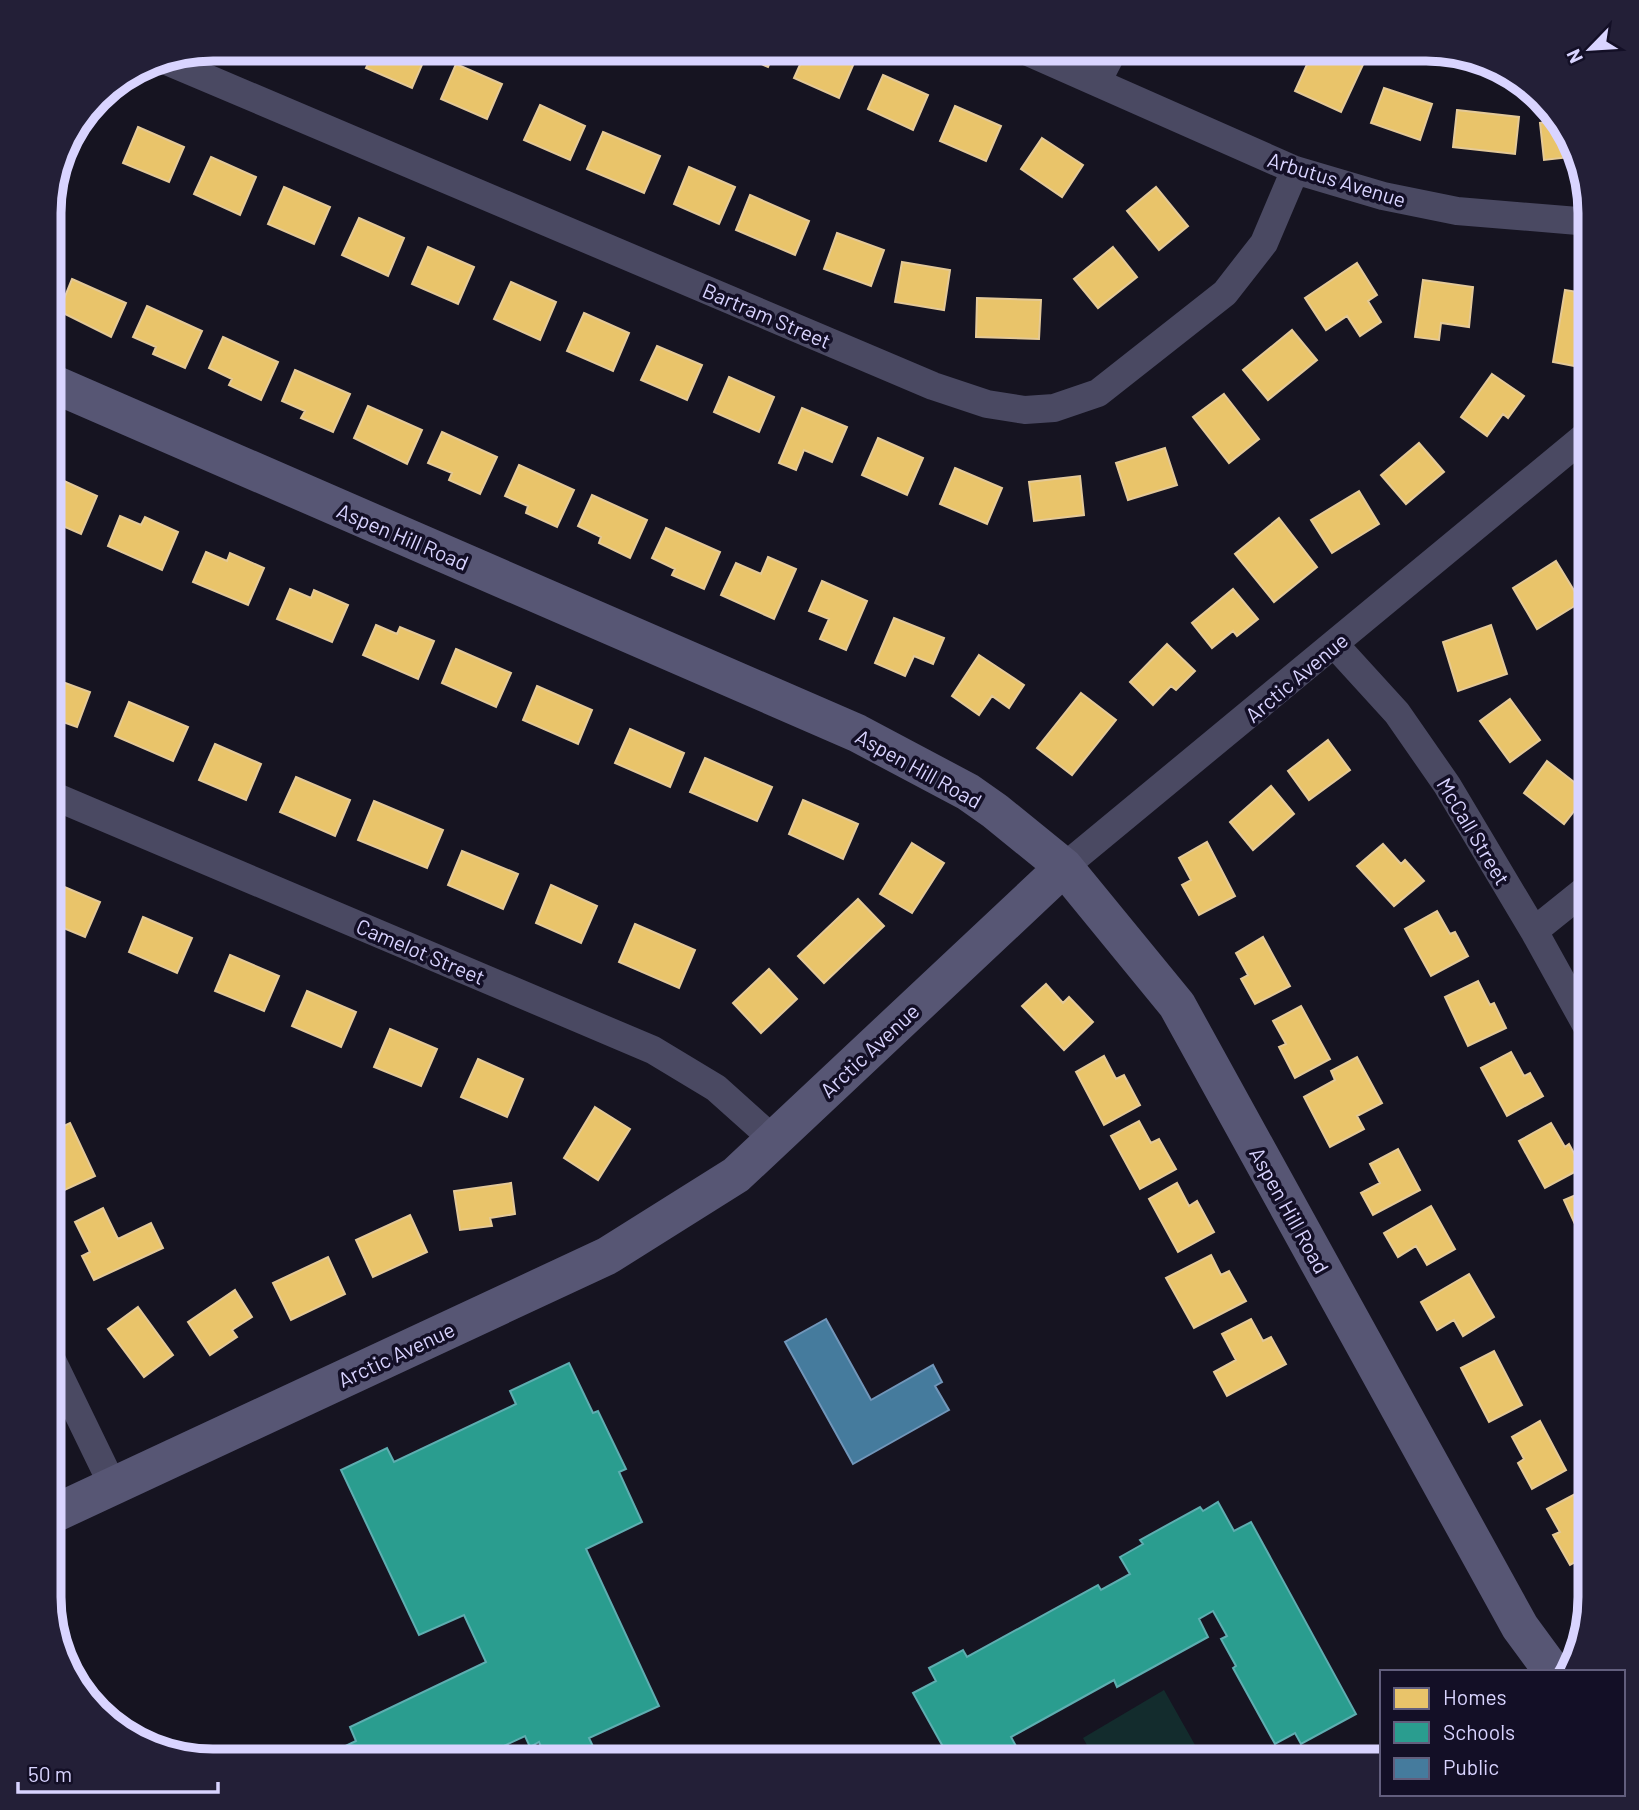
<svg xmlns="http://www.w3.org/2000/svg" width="1639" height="1810" viewBox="0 0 1639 1810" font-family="Barlow,sans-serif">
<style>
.green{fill:#132c2d}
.homes{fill:#e9c46a;stroke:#e4c997;stroke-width:2}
.schools{fill:#2a9d8f;stroke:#5eaeb1;stroke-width:2}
.public{fill:#457b9d;stroke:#7196ba;stroke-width:2}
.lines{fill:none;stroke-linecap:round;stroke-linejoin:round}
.street{stroke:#4a4962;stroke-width:28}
.secondary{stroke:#575674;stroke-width:38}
.labels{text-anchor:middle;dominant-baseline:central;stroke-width:7;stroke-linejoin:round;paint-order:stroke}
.street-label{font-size:21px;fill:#d9d4ff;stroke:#130f26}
.rim{fill:none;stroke:#d9d4ff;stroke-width:9}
</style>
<rect width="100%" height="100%" fill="#161421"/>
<path class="green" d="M1164,1690L1204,1761H1096L1083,1738Z"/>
<path class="homes" d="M375,49H418L427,53L412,88L366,68Z
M727,49H776L768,67Z
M807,49H822L854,63L839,98L794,78Z
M1218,49H1256L1257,58L1220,63Z
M1314,49H1351L1367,56L1341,112L1295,91Z
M456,64L502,84L487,119L441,99Z
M883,75L928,95L913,130L868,109Z
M1384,88L1432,104L1420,140L1371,123Z
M540,105L585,126L570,160L524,140Z
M955,106L1001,126L986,161L940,141Z
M1457,110L1519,117L1515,154L1453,147Z
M1559,121L1571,157L1544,160L1540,123Z
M138,127L184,147L169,182L123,163Z
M603,132L660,156L644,193L587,169Z
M1042,138L1083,165L1062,197L1021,169Z
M211,157L256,177L240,215L194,194Z
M689,167L735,187L719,224L674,204Z
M284,187L330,207L314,244L268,224Z
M1156,187L1188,226L1159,250L1127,211Z
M750,195L809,221L795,255L736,230Z
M359,218L404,238L388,276L342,255Z
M837,233L884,250L871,286L824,269Z
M428,247L474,267L458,304L412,284Z
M1113,247L1137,277L1098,308L1074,279Z
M902,262L950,270L944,310L895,302Z
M1357,263L1377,295L1368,301L1381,322L1360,336L1347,316L1326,330L1305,298Z
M72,279L126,303L111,337L59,311Z
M1423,280L1473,287L1469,327L1441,323L1439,340L1415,337Z
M511,282L556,302L540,340L494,319Z
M1565,290L1590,294V369L1553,362Z
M977,298L1041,300L1039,339L976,337Z
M147,306L202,331L185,368L153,354L156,347L133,337Z
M584,313L629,333L613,371L567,351Z
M1292,330L1317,360L1268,400L1243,370Z
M223,337L278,362L261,400L229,385L232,379L209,368Z
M657,346L702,365L687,400L641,380Z
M295,370L350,394L333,432L301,418L305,411L282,401Z
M1492,374L1524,396L1508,418L1503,414L1487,436L1461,417Z
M729,377L774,397L759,432L714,412Z
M1224,394L1259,439L1229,463L1193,417Z
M368,406L422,430L407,464L354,438Z
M802,408L847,427L832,462L804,450L796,470L779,463Z
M442,432L497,457L480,494L449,480L452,473L428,463Z
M878,438L923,458L907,495L862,475Z
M1419,443L1444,472L1406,504L1381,475Z
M1165,448L1177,485L1128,500L1116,463Z
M519,465L574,490L557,527L526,513L528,506L505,496Z
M955,468L1002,488L987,524L940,504Z
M1080,476L1084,515L1034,521L1029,482Z
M64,481L97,496L81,534L49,520V485L60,489Z
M1359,491L1379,524L1332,553L1311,520Z
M592,495L647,520L630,558L599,543L601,537L578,526Z
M120,516L141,525L145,517L178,532L162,570L108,546Z
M1279,518L1317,567L1274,602L1235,554Z
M666,528L720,552L704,589L672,575L675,569L652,558Z
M1590,534V561L1577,544Z
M206,552L227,561L230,553L264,568L248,605L193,582Z
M768,557L796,569L774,619L721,595L736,563L761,574Z
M1556,561L1581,602L1537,629L1513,588Z
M822,581L867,601L846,650L820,639L829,619L809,611Z
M290,589L311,598L314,590L348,605L332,642L277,619Z
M1233,589L1258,619L1237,636L1233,631L1212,648L1192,623Z
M894,618L944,638L933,664L914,656L905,676L875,663Z
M376,625L397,634L400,627L434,641L418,679L363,655Z
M1491,625L1507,674L1458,691L1443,642Z
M1167,644L1195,671L1176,690L1171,686L1153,705L1130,682Z
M456,649L511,673L496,707L442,683Z
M979,655L1024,685L1009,708L992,696L979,715L952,696Z
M49,677L90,692L77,727L49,717Z
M537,686L592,710L578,744L523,720Z
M1081,693L1116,720L1072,775L1037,748Z
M1510,699L1540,740L1510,762L1480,721Z
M129,702L188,727L173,761L115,736Z
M630,729L684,753L670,787L615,763Z
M1328,740L1350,770L1309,800L1288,771Z
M215,744L261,764L246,800L199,780Z
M705,758L772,787L757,821L690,792Z
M1547,761L1588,793L1564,824L1524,793Z
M296,777L350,800L335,836L280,812Z
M1271,786L1294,814L1253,850L1230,822Z
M803,800L858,824L843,859L789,834Z
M374,801L443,830L427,868L358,840Z
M1207,842L1235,896L1199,915L1182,885L1191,880L1179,858Z
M912,843L944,863L912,913L880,894Z
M1383,844L1401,864L1405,860L1424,881L1394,906L1357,866Z
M462,851L518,874L503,909L448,885Z
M55,883L100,902L85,937L49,922V896Z
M551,885L597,906L581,943L536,923Z
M858,899L884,926L824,983L798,956Z
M1437,911L1450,934L1455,932L1468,956L1431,976L1405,929Z
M143,917L192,938L177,973L129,952Z
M635,924L695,950L679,988L619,962Z
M1263,937L1290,986L1255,1004L1241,979L1248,975L1236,953Z
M230,955L279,976L264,1011L215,991Z
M769,969L797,999L761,1033L733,1003Z
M1478,981L1490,1005L1494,1003L1506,1028L1468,1046L1445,997Z
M1046,984L1063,1003L1069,997L1093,1022L1064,1050L1022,1006Z
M307,991L356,1012L341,1047L292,1026Z
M1301,1006L1330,1059L1295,1078L1279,1047L1286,1044L1273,1021Z
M390,1029L437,1049L421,1086L374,1067Z
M1511,1052L1524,1076L1530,1073L1543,1096L1507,1116L1481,1068Z
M1104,1056L1116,1079L1124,1075L1140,1105L1104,1125L1076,1072Z
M1357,1057L1382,1103L1357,1116L1364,1129L1330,1147L1304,1097L1335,1080L1331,1071Z
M478,1059L523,1079L507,1117L461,1097Z
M595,1107L630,1129L598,1180L564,1158Z
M1139,1121L1151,1143L1159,1139L1176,1169L1140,1189L1111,1136Z
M70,1123L95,1176L58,1193L49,1174V1133Z
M1551,1123L1565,1147L1569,1144L1582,1168L1545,1188L1519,1141Z
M1398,1149L1420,1190L1373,1215L1361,1193L1380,1183L1370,1164Z
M511,1183L515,1214L490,1218L492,1226L460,1230L454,1191Z
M1177,1183L1189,1206L1197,1201L1214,1232L1178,1252L1149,1199Z
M1590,1189V1244L1585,1246L1564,1200Z
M1431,1206L1455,1249L1427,1265L1416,1246L1398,1257L1384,1233Z
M103,1208L118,1239L151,1223L163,1248L94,1280L82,1256L90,1252L75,1222Z
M410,1215L427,1252L373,1277L356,1240Z
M1211,1255L1221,1275L1229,1271L1246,1301L1194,1328L1166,1278Z
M328,1257L345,1294L291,1320L273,1283Z
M1469,1274L1494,1317L1463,1336L1454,1320L1437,1330L1421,1302Z
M235,1290L252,1317L232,1330L237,1337L210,1355L188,1322Z
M138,1307L173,1355L144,1377L108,1329Z
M1251,1319L1263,1341L1271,1337L1286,1364L1227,1396L1214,1372L1236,1360L1222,1334Z
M1494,1351L1522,1405L1489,1422L1461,1368Z
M1540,1421L1566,1470L1532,1489L1518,1463L1524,1459L1512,1437Z
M1575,1494L1590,1520V1554L1570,1565L1553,1535L1560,1532L1547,1509Z"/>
<path class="schools" d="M569,1363L593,1413L598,1411L626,1469L619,1472L642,1522L586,1549L659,1706L589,1738L600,1761H540L546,1758L539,1742L530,1747L525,1736L472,1761H314L356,1741L350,1727L486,1662L464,1615L419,1635L341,1470L387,1448L394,1462L516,1404L510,1391Z
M1218,1502L1234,1531L1251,1522L1356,1714L1301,1744L1295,1733L1275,1744L1233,1668L1236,1666L1221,1639L1227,1636L1213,1611L1199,1619L1208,1637L1117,1687L1114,1680L1011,1737L1016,1746L988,1761H951L913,1693L936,1681L929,1668L963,1650L967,1657L1098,1585L1101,1590L1130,1574L1120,1557L1143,1544L1140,1540L1200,1507L1203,1511Z"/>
<path class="public" d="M826,1319L871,1400L933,1365L942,1382L935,1386L949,1410L853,1464L785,1342Z"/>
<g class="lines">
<path class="street" d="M1021,49L1295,170L1383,196L1457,211L1590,222
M162,59L933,386L987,404L1025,410L1054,408L1098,393L1225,293L1264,243L1295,170
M1097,82L1114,49
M1335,645L1397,713L1447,785L1534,931L1590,1032
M49,794L653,1050L716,1088L774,1140
M1064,867L1590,432
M1534,931L1590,886
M49,1354L113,1486"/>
<path class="secondary" d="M49,382L857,733L968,792L995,811L1064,867L1177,1005L1520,1627L1553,1672
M49,1516L607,1256L736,1175L1064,867"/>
</g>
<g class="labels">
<g class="street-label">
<text transform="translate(1337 179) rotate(17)">Arbutus Avenue</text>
<text transform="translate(767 315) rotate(23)">Bartram Street</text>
<text transform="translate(403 536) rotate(23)">Aspen Hill Road</text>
<text transform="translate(1296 677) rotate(-40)">Arctic Avenue</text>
<text transform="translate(919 768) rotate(29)">Aspen Hill Road</text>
<text transform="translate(1474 831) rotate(59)">McCall Street</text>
<text transform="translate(421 951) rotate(23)">Camelot Street</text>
<text transform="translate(869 1050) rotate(-43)">Arctic Avenue</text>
<text transform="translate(1290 1210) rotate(61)">Aspen Hill Road</text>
<text transform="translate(396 1354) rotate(-25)">Arctic Avenue</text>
</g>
</g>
<path d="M0 0H1639V1810H0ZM213 61H1426A152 152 0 0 1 1578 213V1597A152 152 0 0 1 1426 1749H213A152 152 0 0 1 61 1597V213A152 152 0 0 1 213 61Z" fill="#231f37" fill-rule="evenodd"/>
<path class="rim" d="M213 61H1426A152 152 0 0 1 1578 213V1597A152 152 0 0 1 1426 1749H213A152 152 0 0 1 61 1597V213A152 152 0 0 1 213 61Z"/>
<rect x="1380" y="1670" width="245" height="126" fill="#130f26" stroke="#625e7d" stroke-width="2"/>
<rect x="1394" y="1688" width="35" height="21" fill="#e9c46a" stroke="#625e7d" stroke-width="2"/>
<text x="1443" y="1705" font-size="21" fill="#d9d4ff">Homes</text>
<rect x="1394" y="1722" width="35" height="21" fill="#2a9d8f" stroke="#625e7d" stroke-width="2"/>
<text x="1443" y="1740" font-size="21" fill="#d9d4ff">Schools</text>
<rect x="1394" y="1758" width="35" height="21" fill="#457b9d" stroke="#625e7d" stroke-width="2"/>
<text x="1443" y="1775" font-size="21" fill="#d9d4ff">Public</text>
<g transform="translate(1590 49) rotate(245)" stroke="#130f26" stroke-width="5" paint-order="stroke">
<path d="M0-5L12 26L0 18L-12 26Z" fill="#d9d4ff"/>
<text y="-10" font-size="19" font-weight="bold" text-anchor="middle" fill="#d9d4ff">N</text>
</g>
<path d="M18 1782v10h200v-10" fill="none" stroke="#d9d4ff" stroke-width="3.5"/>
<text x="28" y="1782" font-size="21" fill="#d9d4ff" stroke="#130f26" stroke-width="5" paint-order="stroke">50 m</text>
</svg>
